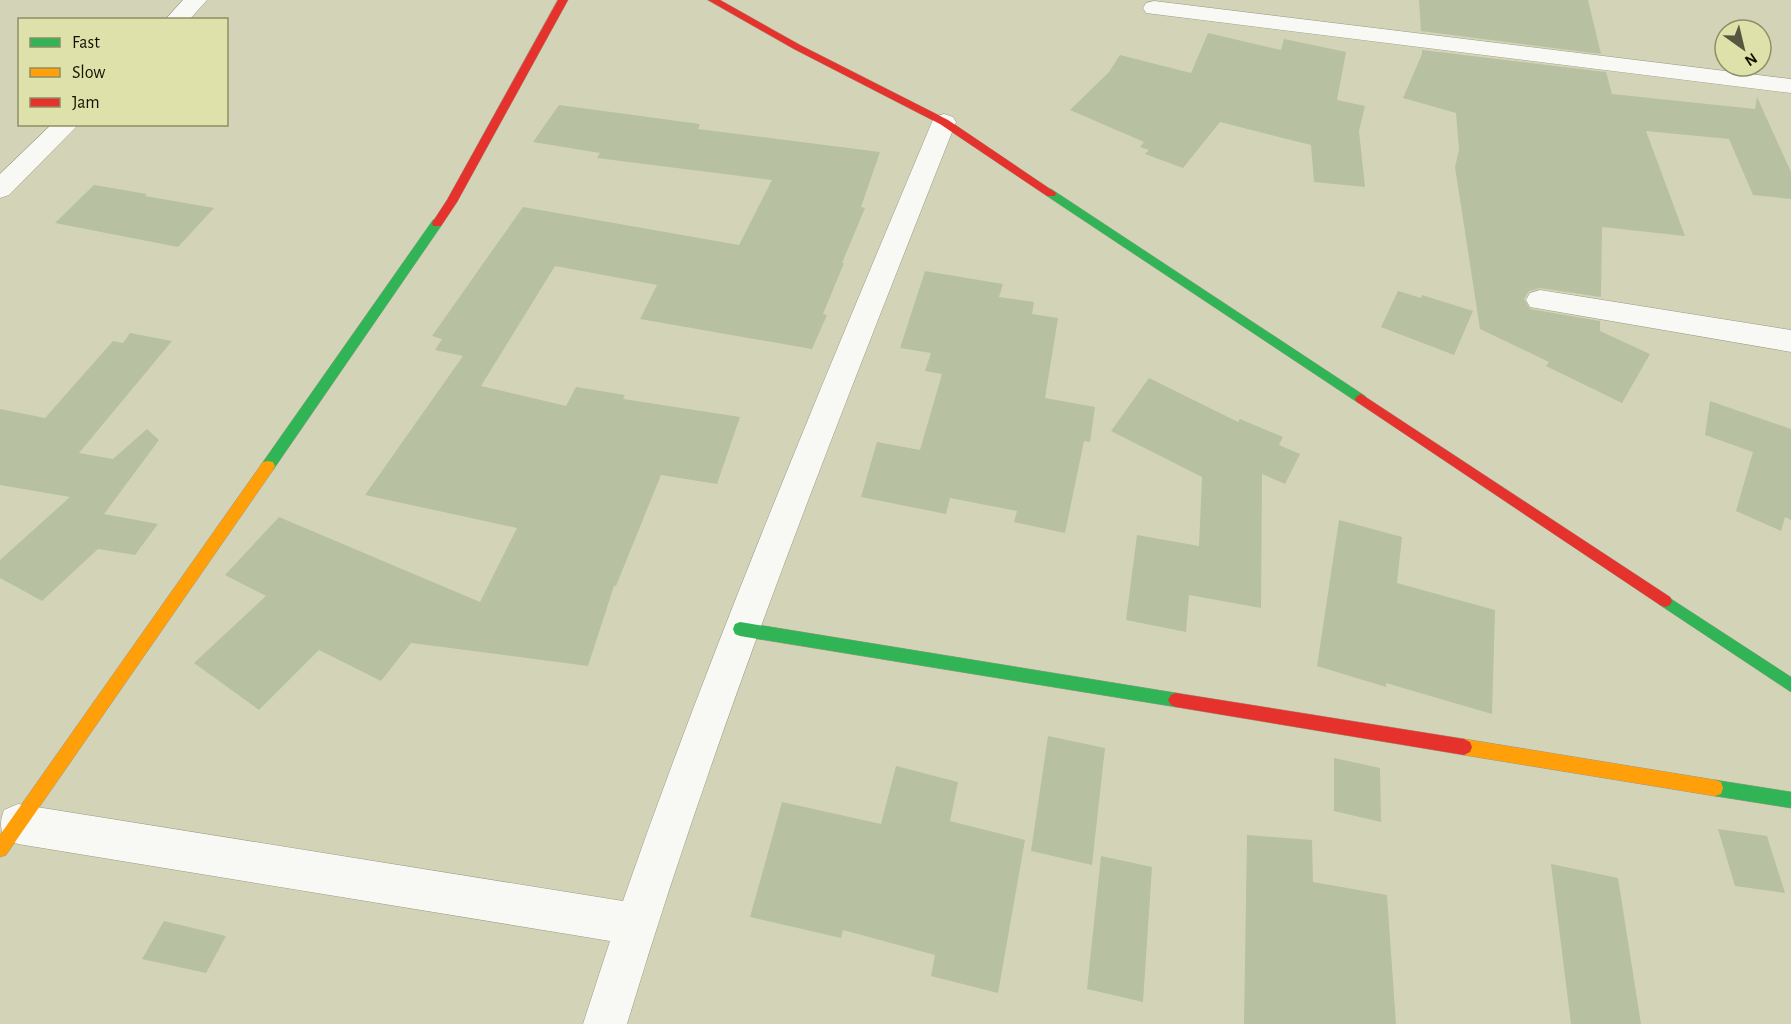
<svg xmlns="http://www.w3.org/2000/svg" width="1791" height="1024" viewBox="0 0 1791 1024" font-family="'Alegreya Sans',sans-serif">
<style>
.building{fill:#b7c0a0}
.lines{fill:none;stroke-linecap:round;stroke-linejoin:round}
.street-casing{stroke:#9a9a84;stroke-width:1}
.fast-casing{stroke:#9a9a84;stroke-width:1}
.slow-casing{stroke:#9a9a84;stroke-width:1}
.jam-casing{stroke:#9a9a84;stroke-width:1}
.street{fill:#f8f9f4;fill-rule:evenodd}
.fast{fill:#30b455;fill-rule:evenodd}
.slow{fill:#ff9f0a;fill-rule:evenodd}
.jam{fill:#e5322d;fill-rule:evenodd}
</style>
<rect width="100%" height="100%" fill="#d3d4b7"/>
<path class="building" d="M1419,0H1588L1601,54L1421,31Z
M1208,33L1281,50L1284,39L1346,52L1337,100L1365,106L1359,131L1365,187L1314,182L1311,145L1220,122L1183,168L1145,154L1149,150L1140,147L1144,142L1070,110L1109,72L1120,55L1191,73Z
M1422,50L1606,72L1612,94L1755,109L1757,97L1791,172V199L1753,195L1729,139L1646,131L1685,236L1602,227L1601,297L1540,288L1529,291L1524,299L1530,309L1600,321V331L1650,354L1622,403L1546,366L1549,362L1480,329L1455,167L1459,150L1456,113L1403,98L1422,54Z
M559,105L700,124L698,129L880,152L861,207L865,208L842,263H844L823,314L827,315L812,349L640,319L657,285L555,266L481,386L566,406L576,387L625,395L623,399L740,417L717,484L661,475L616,586H614L588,666L411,643L381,681L319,650L259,710L194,663L266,596L225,575L279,517L480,602L517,528L365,495L463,356L435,350L442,339L432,336L523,207L739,245L772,180L597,158L600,153L533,142Z
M94,185L147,194L145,196L214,208L178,247L55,223Z
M925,271L1003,284L999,297L1034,302L1032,314L1058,318L1045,398L1095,407L1090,442L1084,441L1065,533L1014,522L1017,511L950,498L946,514L861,497L877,442L920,450L942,374L925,371L931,353L900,348Z
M1398,291L1421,298L1422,295L1473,311L1454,355L1381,327Z
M130,333L172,341L79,453L113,459L147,429L159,440L104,514L158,524L135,555L98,549L42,601L0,578V560L70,497L0,485V409L45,418L113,341L123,343Z
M1149,378L1238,422L1240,419L1283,437L1279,445L1300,454L1285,484L1262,474L1261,608L1189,595L1186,632L1126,620L1137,535L1199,546L1202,477L1111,431Z
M1710,401L1791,429V520L1785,517L1781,531L1736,511L1753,452L1705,435Z
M1339,520L1402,537L1397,583L1495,610L1492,714L1386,683V687L1317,666Z
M1048,736L1105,748L1092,865L1031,851Z
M1334,758L1380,768L1381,822L1334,811Z
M896,766L958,782L950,821L1025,840L998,993L931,976L935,955L843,930L841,938L750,917L782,802L881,824Z
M1718,829L1767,836L1785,893L1735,886Z
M1247,835L1312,840L1313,882L1387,895L1396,1024H1244Z
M1101,856L1152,867L1143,1002L1087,989Z
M1551,864L1618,878L1641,1024H1571Z
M164,921L226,936L206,973L142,959Z"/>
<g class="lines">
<g class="street-casing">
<path id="street" d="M183,0H207L189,20H165Z
M1154,1L1791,79V93L1146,13L1143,8L1146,3Z
M944,114L953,117L956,122C838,421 720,715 627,1024H583L610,941L18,844L4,838C0,827 0,821 4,810L18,804L623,901C715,637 824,380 932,122L935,117Z
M52,124H79L9,195L0,198V174Z
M1540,290L1791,330V352L1530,307L1526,300L1530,293Z"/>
</g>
<g class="fast-casing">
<path id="fast" d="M1051,189L1365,396L1367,399L1365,402H1357L1047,196V190Z
M437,219L441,220V226L273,470H263L261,466L263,462L433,220Z
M1665,595L1791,677V692L1660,605L1658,601L1660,597Z
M740,622L1176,693L1181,695L1184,700L1181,705L1176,707L740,636L735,634L733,629L735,624Z
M1715,780L1791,792V808L1715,796L1709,794L1707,788L1709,782Z"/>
</g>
<g class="slow-casing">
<path id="slow" d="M268,461L273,462L275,466L273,470L6,855L0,857V835L263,462Z
M1464,739L1715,780L1721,782L1723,788L1721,794L1715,796L1464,755L1458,752L1456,747L1458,742Z"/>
</g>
<g class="jam-casing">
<path id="jam" d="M558,0H568L457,202L441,226H433L432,223L447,200Z
M708,0H720L800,45L948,120L1056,193L1055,196H1047L940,124L794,49Z
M1361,394L1670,597L1672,601L1670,605L1665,607L1660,605L1357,402L1355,399L1357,396Z
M1176,693L1464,739L1470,742L1472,747L1470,752L1464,755L1176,707L1171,705L1168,700L1171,695Z"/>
</g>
<use href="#street" class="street"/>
<use href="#fast" class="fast"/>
<use href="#slow" class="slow"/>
<use href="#jam" class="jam"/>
</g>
<rect x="18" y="18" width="210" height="108" fill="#dfe1aa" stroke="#8d8f66" stroke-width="1.5"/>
<rect x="30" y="38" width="30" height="9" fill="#30b455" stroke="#8d8f66" stroke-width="1.5"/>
<text x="72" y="48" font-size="18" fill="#131301">Fast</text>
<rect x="30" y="68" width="30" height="9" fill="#ff9f0a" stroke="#8d8f66" stroke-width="1.5"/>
<text x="72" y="78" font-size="18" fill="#131301">Slow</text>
<rect x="30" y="98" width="30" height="9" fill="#e5322d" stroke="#8d8f66" stroke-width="1.5"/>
<text x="72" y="108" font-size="18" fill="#131301">Jam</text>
<g transform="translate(1743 48) rotate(146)"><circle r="28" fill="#dfe1aa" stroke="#8d8f66" stroke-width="1.5"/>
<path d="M0-4.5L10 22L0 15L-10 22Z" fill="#565741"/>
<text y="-9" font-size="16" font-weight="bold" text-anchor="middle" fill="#131301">N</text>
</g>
</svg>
